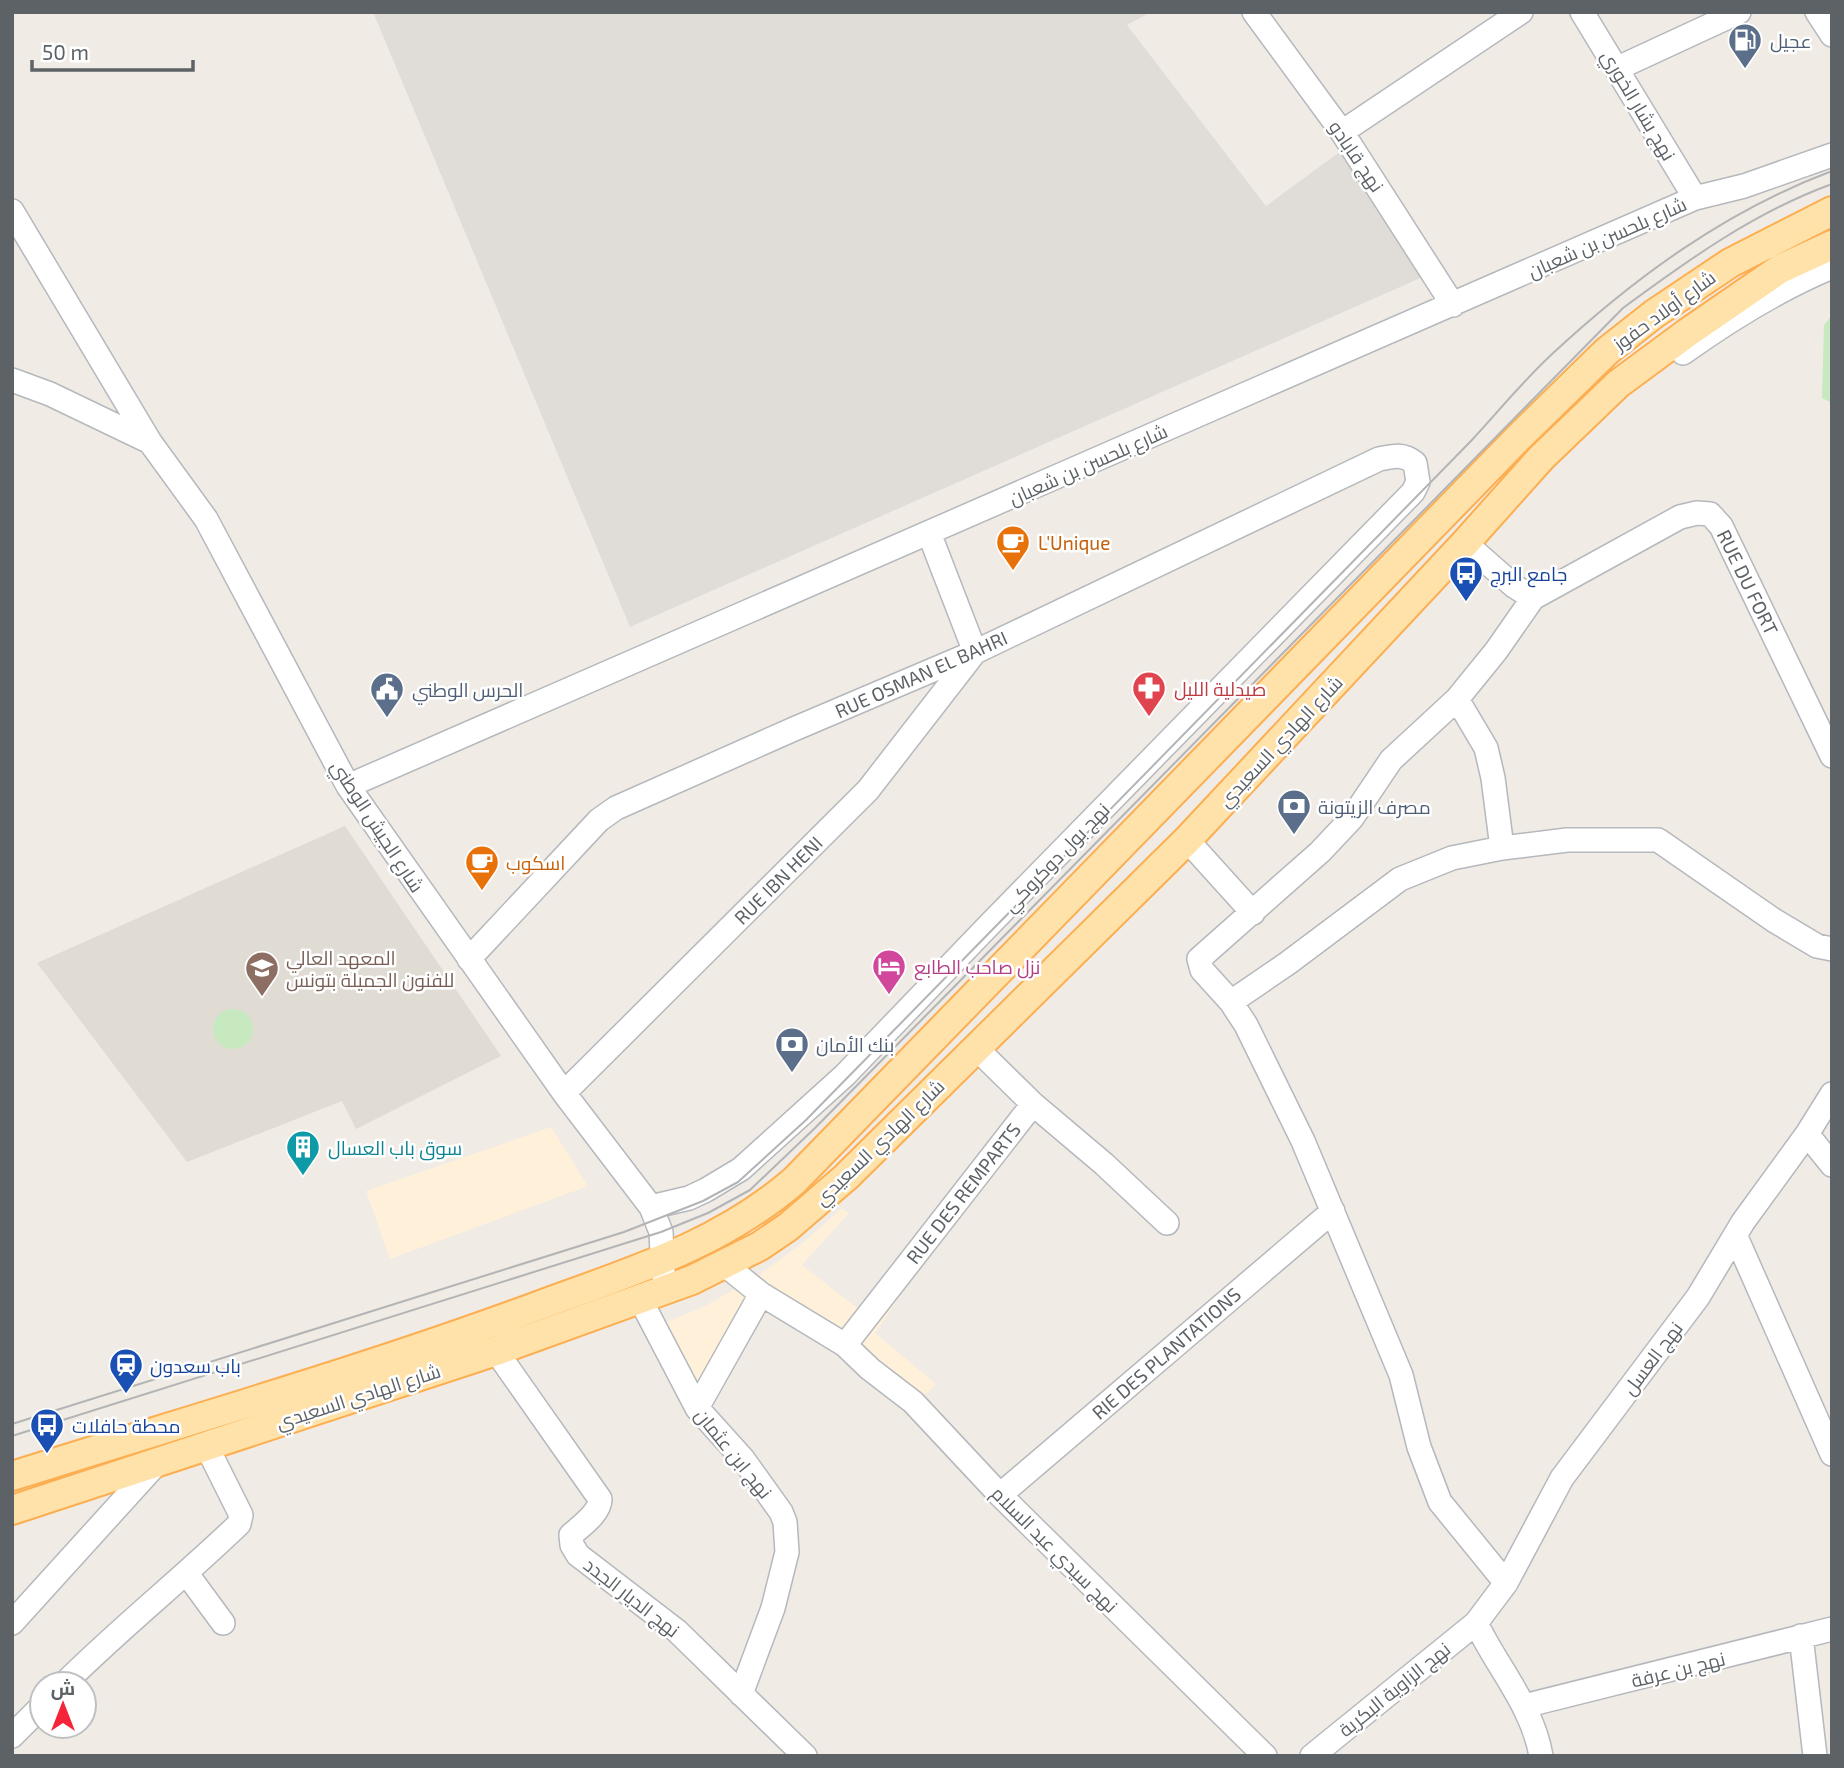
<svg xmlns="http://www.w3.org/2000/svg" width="1844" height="1768" viewBox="0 0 1844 1768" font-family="'Exo 2',Cairo,sans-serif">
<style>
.commercial{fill:#fff0da}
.industrial{fill:#e0ddd9}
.education{fill:#e0dbd3}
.green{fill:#c6e9bf}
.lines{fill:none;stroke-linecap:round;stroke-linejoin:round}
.minor-casing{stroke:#b5b8bc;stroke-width:26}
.major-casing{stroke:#fcae51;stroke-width:32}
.minor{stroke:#fff;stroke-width:23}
.major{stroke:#ffe2aa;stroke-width:28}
.tram{stroke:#b3b4b5;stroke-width:2}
.labels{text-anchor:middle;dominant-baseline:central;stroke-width:5;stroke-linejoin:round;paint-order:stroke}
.service-label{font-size:19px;fill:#4e5e75;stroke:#fff;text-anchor:start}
.street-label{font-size:19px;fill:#5c6266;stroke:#fff}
.food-label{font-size:19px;fill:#c56008;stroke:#fff;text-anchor:start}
.transit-label{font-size:19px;fill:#164399;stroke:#fff;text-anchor:start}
.health-label{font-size:19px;fill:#be3a42;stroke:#fff;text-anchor:start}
.education-label{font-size:19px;fill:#785e54;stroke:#fff;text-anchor:start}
.hotel-label{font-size:19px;fill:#b23c85;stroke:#fff;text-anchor:start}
.culture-label{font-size:19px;fill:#0d838f;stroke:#fff;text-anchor:start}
</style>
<rect width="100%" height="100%" fill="#f0ebe4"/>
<path class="commercial" d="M551,1127L588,1186L390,1259L366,1191Z
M842,1208L849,1213L802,1265L861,1311L930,1217L947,1227L875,1333L936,1384L910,1410L840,1355L772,1313L757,1312L698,1398L650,1329L705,1306L756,1277L805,1241Z"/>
<path class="industrial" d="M373,12H1151L1127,25L1266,206L1341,151L1425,276L630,627Z"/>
<path class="education" d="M345,826L501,1056L356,1129L342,1101L187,1162L37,963Z"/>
<path class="green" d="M1832,315V403L1822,398L1824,325Z
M213 1029a20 20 0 1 1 40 0a20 20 0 1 1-40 0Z"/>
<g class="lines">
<g class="minor-casing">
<path id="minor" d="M1254,12L1342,132L1453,305
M1582,12L1695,198
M1817,12L1832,35
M1618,68L1739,12
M1342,132L1521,12
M12,211L150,442L206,519L348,786L564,1093L651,1207L661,1232L663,1273
M1683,353C1729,320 1779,289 1832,267
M12,380L50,394L150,442
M1465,543L1514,586L1533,598
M1457,699L1486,748L1493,778L1502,848
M348,786L1695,198L1744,186L1832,155
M1187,840L1253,913
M469,959L599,820L616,808L794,729L975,652L1379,459C1393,456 1403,453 1415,463L1418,482L1413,492L991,923L845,1075L741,1169L706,1190L689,1198L651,1207
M1231,1002L1288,963L1400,879L1452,858L1502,848L1567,840H1658L1775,921L1817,946L1832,949
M564,1093L868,790L975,652L929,533
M1033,1104L1104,1164L1167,1223
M1807,1134L1832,1165
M1736,1237L1832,1454
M725,1265L761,1294L845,1345L870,1369L913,1402L1000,1495L1265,1756
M640,1299L697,1408L743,1459L781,1512L785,1522L787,1552L773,1608L741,1694
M845,1345L1033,1104L976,1048
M496,1351L600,1499C600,1513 581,1526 571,1535L572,1545L578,1555L677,1631L805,1756
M697,1408L761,1294
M1000,1495L1333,1211
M187,1574L223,1623
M1506,1583L1440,1502L1419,1447L1401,1375L1303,1141L1246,1025L1231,1002L1202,970L1199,959L1320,852L1352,818L1391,760L1457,699L1496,651L1533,598L1680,517L1697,513L1710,514L1721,526L1832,756
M12,1623L158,1462
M1476,1623C1497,1667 1533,1707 1541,1756
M1801,1636L1815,1756
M64,1684C120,1628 182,1579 239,1524L241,1515L206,1445
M1524,1706L1832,1629
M12,1736L42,1706
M1312,1756L1476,1623L1506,1583L1562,1478L1698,1297L1743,1222L1807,1134L1832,1094"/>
</g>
<g class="major-casing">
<path id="major" d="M12,1476C189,1420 369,1369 543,1304C633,1271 719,1245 794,1181L1518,438L1607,351L1654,314L1730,263L1832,211
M12,1510L496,1351L692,1280L760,1246L788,1227L846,1177L1187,840L1465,543L1541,458L1618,384L1687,333L1780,269L1832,245"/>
</g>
<use href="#minor" class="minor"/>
<use href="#major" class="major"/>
<path class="tram" d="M12,1424L624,1232L703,1201L738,1182L806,1120L1470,442C1497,413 1522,382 1551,355C1634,278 1725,211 1832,171
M12,1436L661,1232L708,1213L750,1190L815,1128L1623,308C1688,260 1755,212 1832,184"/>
</g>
<defs>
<g id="fuel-pin" transform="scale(1.75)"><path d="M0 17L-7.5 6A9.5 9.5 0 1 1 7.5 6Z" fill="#5c6f8a" stroke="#fff"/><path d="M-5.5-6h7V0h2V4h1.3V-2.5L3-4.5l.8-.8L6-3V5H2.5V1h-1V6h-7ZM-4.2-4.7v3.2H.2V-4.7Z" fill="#fff"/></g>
<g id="cafe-pin" transform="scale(1.75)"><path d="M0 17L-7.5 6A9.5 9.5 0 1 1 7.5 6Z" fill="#e8710a" stroke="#fff"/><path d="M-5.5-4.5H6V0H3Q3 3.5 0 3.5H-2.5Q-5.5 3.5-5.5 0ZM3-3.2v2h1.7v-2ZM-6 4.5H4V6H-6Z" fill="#fff"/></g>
<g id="bus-pin" transform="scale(1.75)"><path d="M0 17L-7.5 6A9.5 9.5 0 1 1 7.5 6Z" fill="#1a4fb4" stroke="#fff"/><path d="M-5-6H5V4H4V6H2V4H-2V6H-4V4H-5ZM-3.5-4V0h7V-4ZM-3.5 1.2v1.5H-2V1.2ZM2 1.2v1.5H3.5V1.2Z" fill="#fff"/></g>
<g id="pharmacy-pin" transform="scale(1.75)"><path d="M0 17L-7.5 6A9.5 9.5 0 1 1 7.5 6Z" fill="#e0444e" stroke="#fff"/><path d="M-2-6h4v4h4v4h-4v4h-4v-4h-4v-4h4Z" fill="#fff"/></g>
<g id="civic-pin" transform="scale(1.75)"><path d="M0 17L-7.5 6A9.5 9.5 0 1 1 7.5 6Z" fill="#5c6f8a" stroke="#fff"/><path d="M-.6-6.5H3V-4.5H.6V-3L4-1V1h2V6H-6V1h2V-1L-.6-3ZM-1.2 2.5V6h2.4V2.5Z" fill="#fff"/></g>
<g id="bank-pin" transform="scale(1.75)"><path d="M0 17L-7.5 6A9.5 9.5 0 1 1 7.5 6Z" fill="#5c6f8a" stroke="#fff"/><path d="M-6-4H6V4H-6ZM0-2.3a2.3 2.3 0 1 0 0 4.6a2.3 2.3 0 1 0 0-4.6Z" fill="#fff"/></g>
<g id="hotel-pin" transform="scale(1.75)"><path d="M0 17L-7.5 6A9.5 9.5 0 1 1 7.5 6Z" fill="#d1479c" stroke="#fff"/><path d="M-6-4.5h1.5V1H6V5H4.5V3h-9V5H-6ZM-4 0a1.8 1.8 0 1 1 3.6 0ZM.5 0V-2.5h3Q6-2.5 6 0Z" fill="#fff"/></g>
<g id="university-pin" transform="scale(1.75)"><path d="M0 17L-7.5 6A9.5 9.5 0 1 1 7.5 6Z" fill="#8d6e63" stroke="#fff"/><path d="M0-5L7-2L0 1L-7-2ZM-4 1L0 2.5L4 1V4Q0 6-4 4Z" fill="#fff"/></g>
<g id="building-pin" transform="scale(1.75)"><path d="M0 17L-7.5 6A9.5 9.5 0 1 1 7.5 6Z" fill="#0f9aa8" stroke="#fff"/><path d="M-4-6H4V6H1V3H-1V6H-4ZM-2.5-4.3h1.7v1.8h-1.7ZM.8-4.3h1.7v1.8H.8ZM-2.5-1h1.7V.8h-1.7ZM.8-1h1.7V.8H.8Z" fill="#fff"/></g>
<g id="station-pin" transform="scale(1.75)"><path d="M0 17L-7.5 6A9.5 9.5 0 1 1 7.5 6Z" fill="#1a4fb4" stroke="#fff"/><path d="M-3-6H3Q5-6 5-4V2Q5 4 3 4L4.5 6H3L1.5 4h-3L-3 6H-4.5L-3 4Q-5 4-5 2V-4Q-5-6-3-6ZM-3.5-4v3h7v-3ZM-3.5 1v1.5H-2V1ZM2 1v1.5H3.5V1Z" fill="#fff"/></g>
</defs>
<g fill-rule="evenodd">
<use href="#fuel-pin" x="1745" y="40"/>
<use href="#cafe-pin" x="1013" y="542"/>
<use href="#bus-pin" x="1466" y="573"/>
<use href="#pharmacy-pin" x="1149" y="688"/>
<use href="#civic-pin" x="387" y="689"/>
<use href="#bank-pin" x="1294" y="806"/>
<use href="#cafe-pin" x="482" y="862"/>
<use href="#hotel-pin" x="889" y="966"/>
<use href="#university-pin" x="262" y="968"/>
<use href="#bank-pin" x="792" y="1044"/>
<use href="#building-pin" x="303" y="1147"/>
<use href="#station-pin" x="126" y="1365"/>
<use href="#bus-pin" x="47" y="1425"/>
</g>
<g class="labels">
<g class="service-label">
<text x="1770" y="40">عجيل</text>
<text x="412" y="689">الحرس الوطني</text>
<text x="1318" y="806">مصرف الزيتونة</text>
<text x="816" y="1044">بنك الأمان</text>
</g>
<g class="street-label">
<text transform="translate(1639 105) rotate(59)">نهج بشار الخوري</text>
<text transform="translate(1357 156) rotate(56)">نهج قابادو</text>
<text transform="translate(1607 237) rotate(-24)">شارع بلحسن بن شعبان</text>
<text transform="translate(1664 310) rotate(-36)">شارع أولاد حفوز</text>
<text transform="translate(1088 464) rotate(-24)">شارع بلحسن بن شعبان</text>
<text transform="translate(1748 582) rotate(64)">RUE DU FORT</text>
<text transform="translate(921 674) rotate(-24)">RUE OSMAN EL BAHRI</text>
<text transform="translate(1280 741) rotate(-47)">شارع الهادي السعيدي</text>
<text transform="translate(378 826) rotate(57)">شارع الجيش الوطني</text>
<text transform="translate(1056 857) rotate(-46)">نهج بول دوكروكي</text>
<text transform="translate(778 880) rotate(-45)">RUE IBN HENI</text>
<text transform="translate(879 1142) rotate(-44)">شارع الهادي السعيدي</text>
<text transform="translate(963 1193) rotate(-52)">RUE DES REMPARTS</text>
<text transform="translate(1166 1353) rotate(-41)">RIE DES PLANTATIONS</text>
<text transform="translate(1652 1358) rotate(-53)">نهج العسل</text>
<text transform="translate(358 1396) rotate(-18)">شارع الهادي السعيدي</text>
<text transform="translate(734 1453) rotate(51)">نهج ابن عثمان</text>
<text transform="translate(1055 1549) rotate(45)">نهج سيدي عبد السلام</text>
<text transform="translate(632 1597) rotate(38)">نهج الديار الجدد</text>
<text transform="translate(1678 1669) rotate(-14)">نهج بن عرفة</text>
<text transform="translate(1394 1689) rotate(-39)">نهج الزاوية البكرية</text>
</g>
<g class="food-label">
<text x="1038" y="542">L'Unique</text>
<text x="506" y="862">اسكوب</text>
</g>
<g class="transit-label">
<text x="1490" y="573">جامع البرج</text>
<text x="150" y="1365">باب سعدون</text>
<text x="72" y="1425">محطة حافلات</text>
</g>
<g class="health-label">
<text x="1174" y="688">صيدلية الليل</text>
</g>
<g class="education-label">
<text x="286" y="957">المعهد العالي<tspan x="286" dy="22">للفنون الجميلة بتونس</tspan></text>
</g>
<g class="hotel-label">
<text x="914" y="966">نزل صاحب الطابع</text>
</g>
<g class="culture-label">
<text x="328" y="1147">سوق باب العسال</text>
</g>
</g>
<rect width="1844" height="1768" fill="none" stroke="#5c6266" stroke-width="28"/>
<g transform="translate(63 1705)"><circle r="33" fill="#ffffff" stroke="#bec0c2" stroke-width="2"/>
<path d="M0-5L12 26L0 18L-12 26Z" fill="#f62439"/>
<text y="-10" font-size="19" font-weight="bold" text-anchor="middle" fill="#5c6266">ش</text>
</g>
<path d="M32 60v10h161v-10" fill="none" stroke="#5c6266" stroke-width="3.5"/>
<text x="42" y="60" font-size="21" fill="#5c6266" stroke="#ffffff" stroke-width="5" paint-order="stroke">50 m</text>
</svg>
